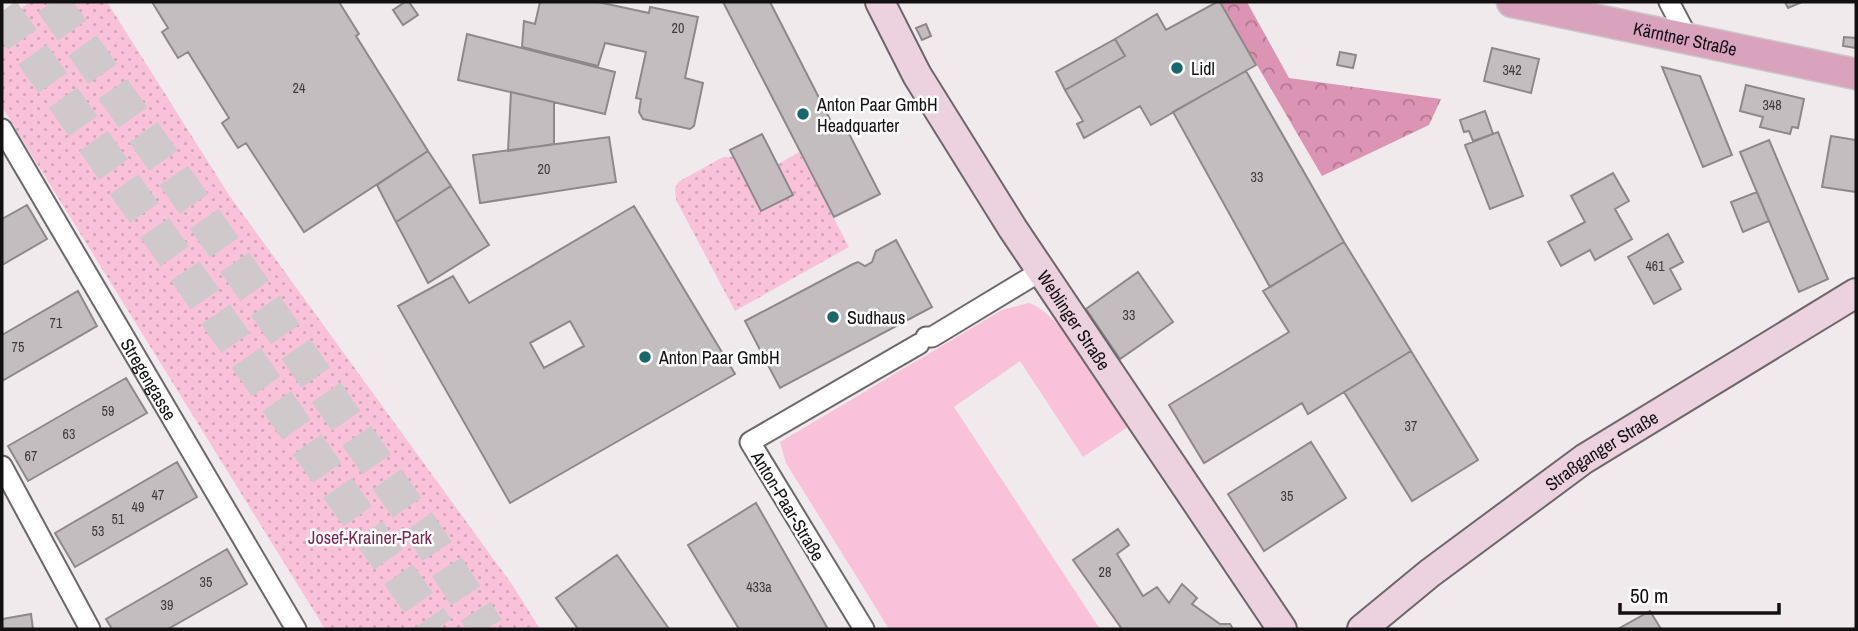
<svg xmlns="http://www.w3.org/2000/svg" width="1858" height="631" viewBox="0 0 1858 631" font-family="'Archivo Narrow',sans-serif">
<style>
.green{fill:#f9c2da}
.forest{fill:url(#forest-crowns)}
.park{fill:url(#park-dots)}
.building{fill:#c3bdbf;stroke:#8e888b;stroke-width:2;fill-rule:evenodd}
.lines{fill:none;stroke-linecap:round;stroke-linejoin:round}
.highway-tunnel{stroke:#d0c9cc;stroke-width:35;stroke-dasharray:35 18;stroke-linecap:butt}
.street-casing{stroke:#6c6769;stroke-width:23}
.secondary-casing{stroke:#6c6769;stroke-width:32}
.primary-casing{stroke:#cbcacb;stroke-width:33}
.street{stroke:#fff;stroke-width:19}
.secondary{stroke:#ecd1de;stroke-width:28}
.primary{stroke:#d9a3be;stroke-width:30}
.poi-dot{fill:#19676b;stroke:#fff;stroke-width:2.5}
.labels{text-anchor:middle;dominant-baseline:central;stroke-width:5;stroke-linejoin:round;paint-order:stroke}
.number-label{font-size:14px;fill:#3e3b3c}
.street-label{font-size:18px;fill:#121011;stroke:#fff}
.poi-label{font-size:18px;fill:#121011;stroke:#fff;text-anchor:start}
.park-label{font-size:18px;fill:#792553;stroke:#fff}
</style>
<defs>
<pattern id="forest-crowns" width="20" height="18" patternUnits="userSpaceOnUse" patternTransform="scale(1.75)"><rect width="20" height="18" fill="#dc94b5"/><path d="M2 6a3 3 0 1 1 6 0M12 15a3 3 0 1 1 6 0" fill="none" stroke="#b17792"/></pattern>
<pattern id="park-dots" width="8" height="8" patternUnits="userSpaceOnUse" patternTransform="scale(1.75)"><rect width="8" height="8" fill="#f9c2da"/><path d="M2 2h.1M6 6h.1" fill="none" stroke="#d4a6ba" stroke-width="1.8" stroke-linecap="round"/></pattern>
</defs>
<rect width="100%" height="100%" fill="#f1eaed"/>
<path class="green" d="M1029,303C1061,313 1110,395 1130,424L1128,427L1083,457L1020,361L954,407L1100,629H889L786,463L780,442L1002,310Z"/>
<path class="forest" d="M1220,2H1247L1289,78L1441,99L1429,125L1322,176Z"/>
<path class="park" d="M30,2H107L229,195L513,586L540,629H325L2,107V21Z
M799,152L849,247L735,311L676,200L675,189L678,182L723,157H734L762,211L793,195L777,165Z"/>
<path class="building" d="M152,2H339L359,34L356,36L428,151L304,232L246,143L238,148L222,123L229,118L188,52L178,58L162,32L168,28Z
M405,2H409L418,15L403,25L393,10Z
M540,2H598L649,13L650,7L698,17L685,78L703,83L694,126L690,129L643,119L639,112L641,99L636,98L646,52L605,43L598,66L522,47L524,21L535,24Z
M723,2H770L836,131L845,126L880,194L834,217Z
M1217,2H1220L1256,65L1151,125L1140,106L1084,138L1077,124L1083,121L1065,90L1125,56L1115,39L1157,14L1166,30Z
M1785,2H1802L1788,8Z
M926,24L931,36L922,40L916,28Z
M467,34L615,72L605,114L458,80Z
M1844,37L1856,38V48L1843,46Z
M1115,39L1125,56L1065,90L1056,72Z
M1492,48L1539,59L1531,93L1484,81Z
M1340,52L1356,55L1353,68L1337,65Z
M1662,67L1700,76L1732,155L1703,167Z
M1246,71L1344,242L1270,287L1173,112Z
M1746,85L1804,99L1798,128L1792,127L1790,134L1760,127L1763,117L1740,111Z
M511,92L554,102V144L508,151Z
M1485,111L1493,134L1473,141L1469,131L1464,132L1460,120Z
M1498,132L1523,196L1490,209L1465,145Z
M762,134L793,195L761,211L730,150Z
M1831,136L1856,140V192L1822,187Z
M609,137L616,182L480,203L473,155Z
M1769,140L1828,279L1799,292L1740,152Z
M428,151L451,186L396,222L377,185Z
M1613,173L1629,201L1615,209L1632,239L1595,260L1590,250L1561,266L1548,242L1585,222L1571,196Z
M451,186L489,245L428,283L396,222Z
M1757,192L1769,221L1743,232L1731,202Z
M27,205L47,239L2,265V219Z
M634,206L735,374L510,503L398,306L453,276L469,303ZM570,321L584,346L544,368L530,343Z
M1668,234L1683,262L1670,269L1681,289L1654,304L1628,257Z
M896,240L932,307L780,388L745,321L853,264L858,262L865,266L872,262L876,251Z
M1344,242L1411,351L1308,414L1302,403L1204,463L1169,405L1289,332L1263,291Z
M1138,272L1173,322L1120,359L1086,309Z
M78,291L97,326L2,381V335Z
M1411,351L1478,460L1412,501L1344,392Z
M126,378L147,413L28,481L8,446Z
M1311,442L1346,498L1264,551L1228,494Z
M177,462L197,497L75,567L55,533Z
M756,503L828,629H739L688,545Z
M1118,529L1129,545L1117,554L1143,596L1157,587L1169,603L1182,584L1197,598L1192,604L1220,624H1230L1233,629H1122L1073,560Z
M227,549L247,584L168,629H112L106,619Z
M617,555L620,559L669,629H578L556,598Z
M1650,611L1661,629H1618Z
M31,614L33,629H2V619Z"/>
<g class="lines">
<path class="highway-tunnel" d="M52,2L427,536L487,629
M2,11L437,629"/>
<g class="street-casing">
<g id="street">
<path d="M1669,2L1689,40"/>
<path id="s1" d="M2,129L296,629"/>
<path d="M926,337H932L1041,271"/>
<path d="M2,466L90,629"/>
<path d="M864,629L750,442L919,344"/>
</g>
</g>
<g class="secondary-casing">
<g id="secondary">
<path id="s2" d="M880,2L917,75L1013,229L1282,629"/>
<path id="s3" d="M1362,629L1430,573L1584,459L1856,293"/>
</g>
</g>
<g class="primary-casing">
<g id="primary">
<path id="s4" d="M1512,2L1856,74"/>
</g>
</g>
<use href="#street" class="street"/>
<use href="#secondary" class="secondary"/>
<use href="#primary" class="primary"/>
</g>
<g class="poi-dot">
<circle cx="1177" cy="68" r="7"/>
<circle cx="803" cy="114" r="7"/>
<circle cx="833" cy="317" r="7"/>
<circle cx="645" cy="357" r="7"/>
</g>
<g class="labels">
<g class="number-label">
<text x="678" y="28">20</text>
<text x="1512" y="70">342</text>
<text x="299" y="88">24</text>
<text x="1772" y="105">348</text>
<text x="544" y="169">20</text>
<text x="1257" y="177">33</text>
<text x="1655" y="266">461</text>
<text x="1129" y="315">33</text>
<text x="56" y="323">71</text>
<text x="18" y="347">75</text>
<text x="108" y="411">59</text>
<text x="1411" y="426">37</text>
<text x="69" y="434">63</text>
<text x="31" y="456">67</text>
<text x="158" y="495">47</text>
<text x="1287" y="496">35</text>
<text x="138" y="507">49</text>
<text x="118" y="519">51</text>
<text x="98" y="531">53</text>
<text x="1105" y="572">28</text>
<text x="206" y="582">35</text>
<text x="759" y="587">433a</text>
<text x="167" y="605">39</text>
</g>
<g class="street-label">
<text stroke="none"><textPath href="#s4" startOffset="177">Kärntner Straße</textPath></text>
<text stroke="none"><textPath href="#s2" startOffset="373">Weblinger Straße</textPath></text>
<text stroke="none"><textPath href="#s1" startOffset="290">Stregengasse</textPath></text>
<text stroke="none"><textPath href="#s3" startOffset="299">Straßganger Straße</textPath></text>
<text transform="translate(788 506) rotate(59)">Anton-Paar-Straße</text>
</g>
<g class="poi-label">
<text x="1191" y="68">Lidl</text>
<text x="817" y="104">Anton Paar GmbH<tspan x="817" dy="21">Headquarter</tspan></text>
<text x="847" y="317">Sudhaus</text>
<text x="659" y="357">Anton Paar GmbH</text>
</g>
<g class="park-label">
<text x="370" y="537">Josef-Krainer-Park</text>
</g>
</g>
<rect width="1858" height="631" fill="none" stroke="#121011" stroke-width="7"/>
<path d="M1620 603v10h159v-10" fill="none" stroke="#121011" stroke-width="3.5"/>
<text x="1630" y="603" font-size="21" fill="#121011" stroke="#ffffff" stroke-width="5" paint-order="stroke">50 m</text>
</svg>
